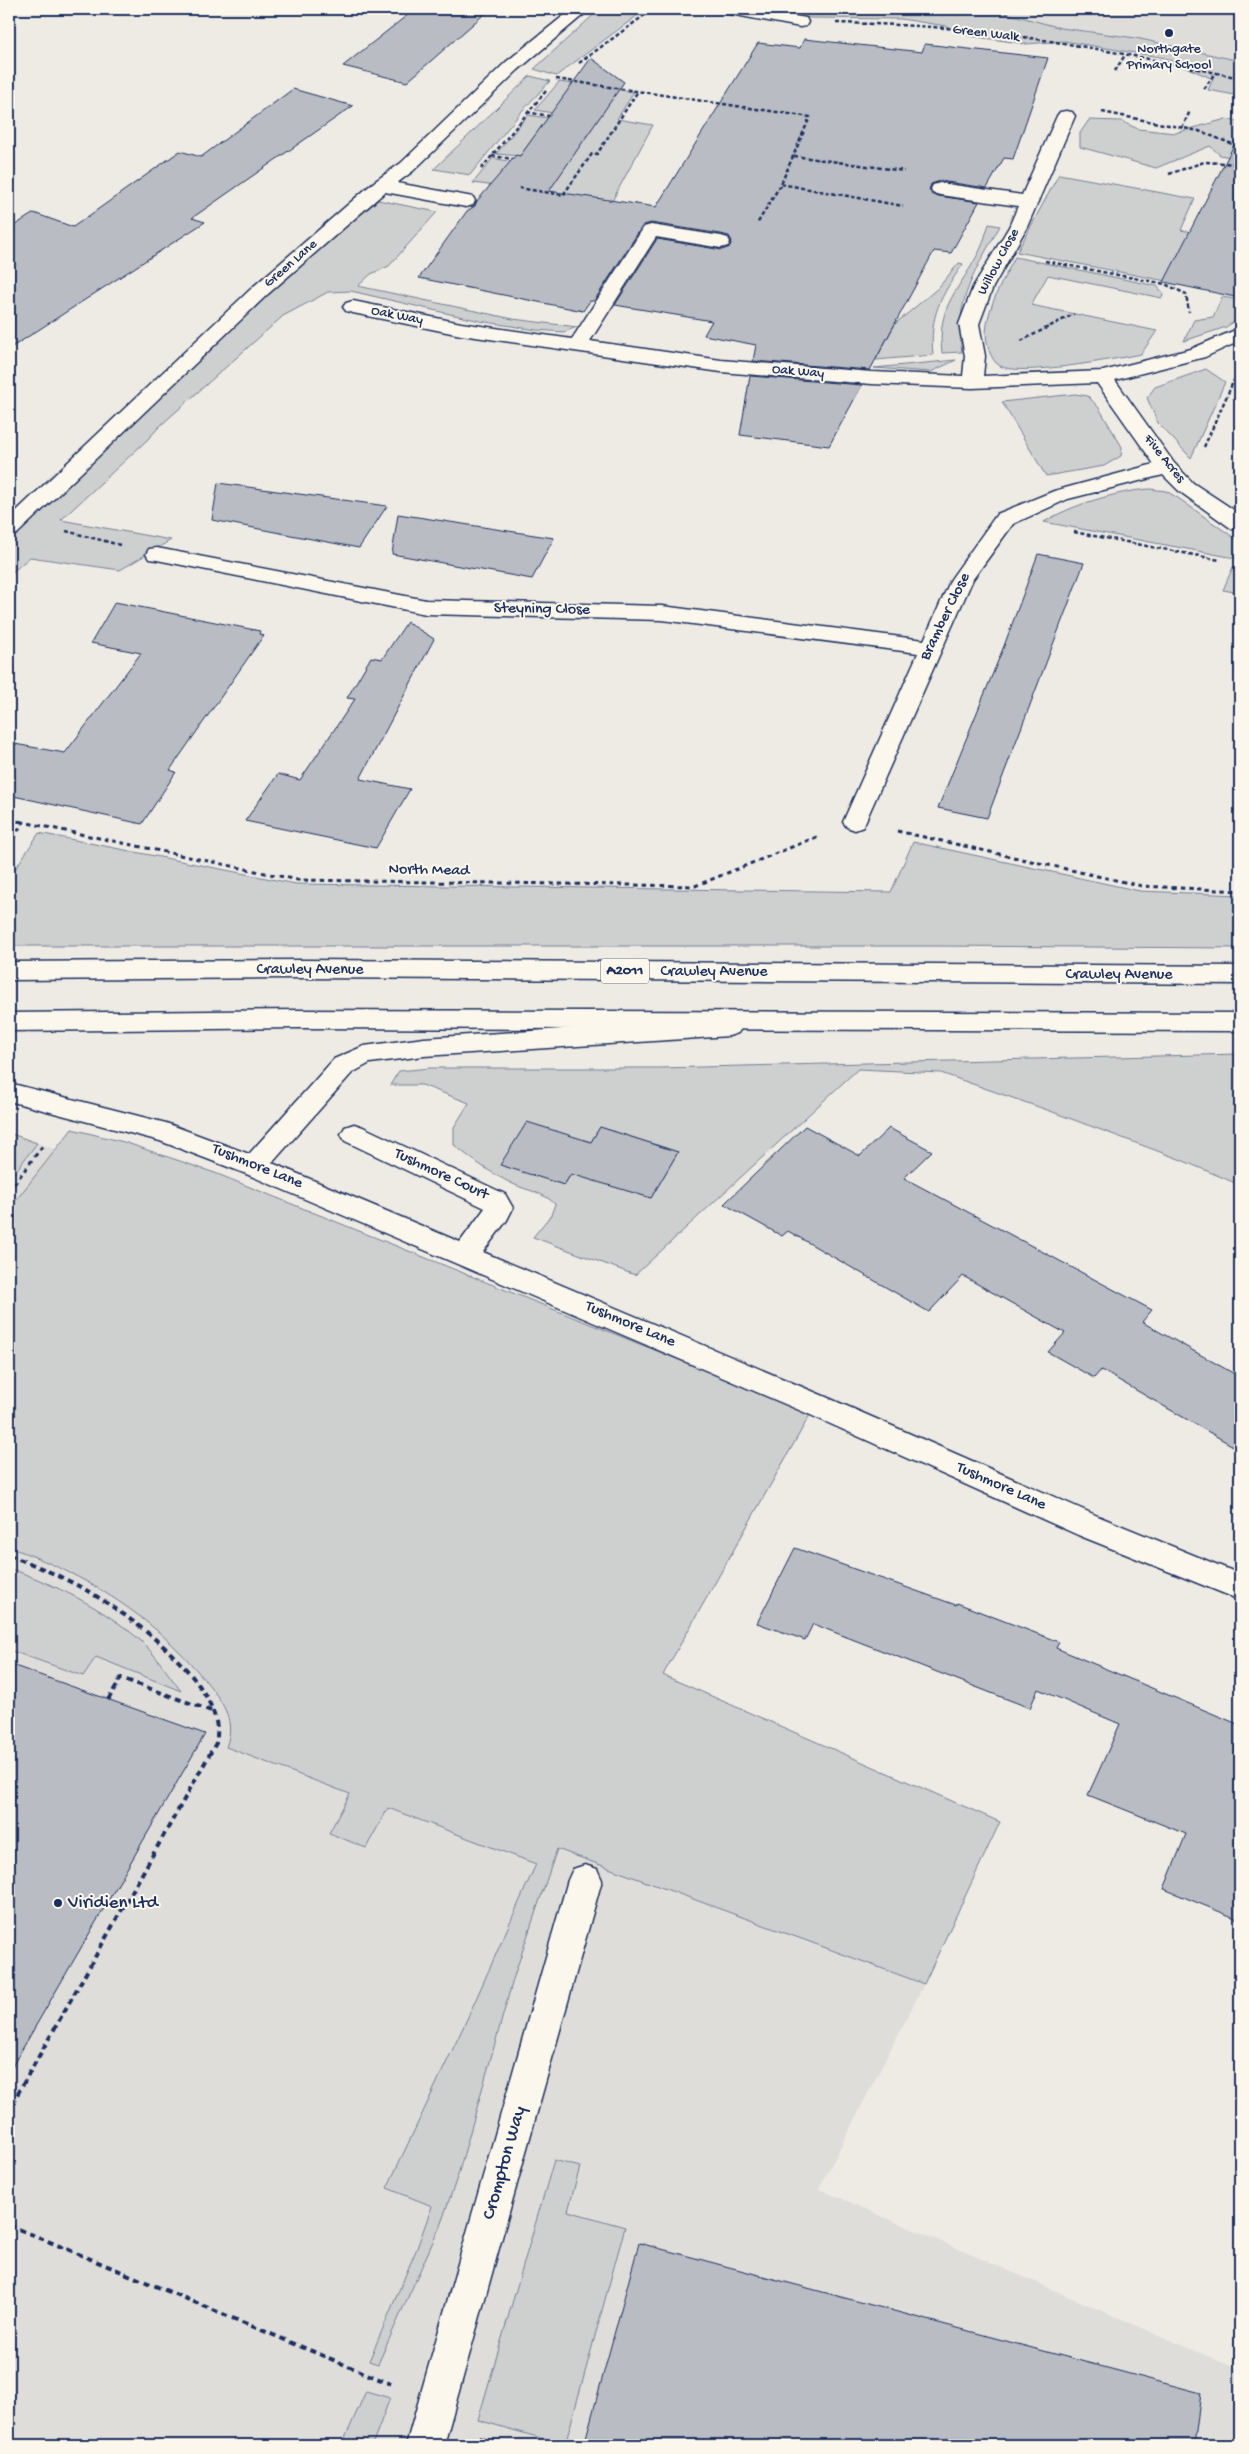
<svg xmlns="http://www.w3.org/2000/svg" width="1249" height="2454" viewBox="0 0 1249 2454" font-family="'Gochi Hand',sans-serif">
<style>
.built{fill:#deddda}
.green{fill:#cecfcf;stroke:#747f96;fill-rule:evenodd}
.building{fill:#b9bcc3;stroke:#1b2f5e}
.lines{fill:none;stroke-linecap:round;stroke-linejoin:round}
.minor-casing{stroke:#1b2f5e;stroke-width:3}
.major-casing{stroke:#1b2f5e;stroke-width:3}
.path-far2{stroke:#1b2f5e;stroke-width:2.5;stroke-dasharray:4 2.5;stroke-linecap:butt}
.path-far1{stroke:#1b2f5e;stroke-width:3;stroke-dasharray:4.5 4;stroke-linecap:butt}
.path{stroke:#1b2f5e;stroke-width:4;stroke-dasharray:6 4.5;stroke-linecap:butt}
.minor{fill:#fbf7ec;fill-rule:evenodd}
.major{fill:#fbf7ec;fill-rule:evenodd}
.poi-dot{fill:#1b2f5e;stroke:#fbf7ec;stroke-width:2}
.labels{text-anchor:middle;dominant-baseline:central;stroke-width:4;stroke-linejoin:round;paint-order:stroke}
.far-street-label{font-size:14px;fill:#1b2f5e;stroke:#fbf7ec}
.far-poi-label{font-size:14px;fill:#1b2f5e;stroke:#fbf7ec}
.shield{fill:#fbf7ec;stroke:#5e6b89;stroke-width:1}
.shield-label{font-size:15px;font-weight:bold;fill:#1b2f5e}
.street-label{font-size:16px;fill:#1b2f5e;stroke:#fbf7ec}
.near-poi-label{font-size:19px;fill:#1b2f5e;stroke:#fbf7ec;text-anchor:start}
.near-street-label{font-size:19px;fill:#1b2f5e;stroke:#fbf7ec}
</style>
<rect width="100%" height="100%" fill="#eeebe4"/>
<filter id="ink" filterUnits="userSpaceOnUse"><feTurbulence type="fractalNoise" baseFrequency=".02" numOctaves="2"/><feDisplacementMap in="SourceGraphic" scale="10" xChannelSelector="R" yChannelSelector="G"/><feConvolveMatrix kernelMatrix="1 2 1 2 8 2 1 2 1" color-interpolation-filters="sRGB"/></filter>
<g filter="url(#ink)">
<path class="built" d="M991,9H1240V61L1136,38L1061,28Z
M9,1133L160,1186L800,1434L663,1675L1000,1822L924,1984L819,2189L1240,2370V2445H9Z"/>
<path class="green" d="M600,9H646L556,76L534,69Z
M755,9H991L1061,28L1136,38L1240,61V96L1208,90L1213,79L1165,58L1064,41L1026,44L970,36L946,26L901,19L811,18Z
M530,76L550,81L522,111L470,175L434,169Z
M559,82L634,92L617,119L653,125L612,201L473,183L493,158L516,163L558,114L535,110Z
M528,115L548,118L520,156L496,154Z
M1226,119L1240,122V159L1220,155L1210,146L1156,168L1080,147V133L1089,120L1121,121L1138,129L1175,133Z
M1059,174L1195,199L1181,230L1192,232L1166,281L1017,252Z
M378,200L437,212L389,266L371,274L358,286L513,319L577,327L564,332L536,330L480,321L351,291L328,292L283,316L160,426L147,440L61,520L171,540L120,570L30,557L9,575V540L248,310Z
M989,224L1000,226C977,267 953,302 962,352L942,353C936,304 961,289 980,250C984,242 986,232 989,224Z
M1015,257L1157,286L1163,293L1162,298L1048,275L1031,305L1157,331L1141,354C1115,359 1020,377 1000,366C990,360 986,343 986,332C988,305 1003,280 1015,257Z
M959,263L963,264C941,296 929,315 933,355L876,360L895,324L938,288Z
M1240,286V318L1226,327L1184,341L1194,320L1213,317L1222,297L1234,299Z
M956,360L931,372L874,368Z
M1206,369L1225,382L1191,458L1158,423L1147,398L1155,387Z
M1075,394L1088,396L1099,408L1122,447L1121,456L1104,466L1046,476L1002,402Z
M1150,489L1166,491L1178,498L1240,542V559L1044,522C1071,505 1118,491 1150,489Z
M1233,567L1240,569V593L1223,590Z
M39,833L296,884L891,892L913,842L1140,891L1240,895V948L938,946H9V878Z
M1240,1054V1185L1179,1159L1050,1111L941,1073L858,1069L635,1275L533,1237L551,1215L555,1204C543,1192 528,1191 513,1184C490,1173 473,1160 454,1145V1127L469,1103L422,1085H390L399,1071L430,1068H660ZM600,1127L678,1152L651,1198L572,1173L564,1185L544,1178L591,1142Z
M72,1129L124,1142L215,1173L811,1413L663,1675L1000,1822L924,1984L557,1849L514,1976L458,2175L440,2226L378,2364L369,2361L417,2248L432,2206L387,2188L468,2017L536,1864L388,1808L366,1848L329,1833L350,1794L226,1747C237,1719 221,1700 204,1679C153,1616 85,1574 9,1547V1209Z
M9,1133L37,1143L9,1180Z
M9,1568C55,1585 102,1607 140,1640C156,1655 168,1674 181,1691L96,1657L83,1676L9,1650Z
M554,2160L580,2167L568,2211L625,2227L565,2445L478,2420Z
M366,2391L390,2398L372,2445H342Z"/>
<path class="building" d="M415,9H490L407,82L343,66Z
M804,39L922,52L925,44L1048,58L1013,159L1004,158L987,188L940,181L931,184L929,190L932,195L979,202L951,253L934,251L870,370L753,361L756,345L704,335L712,321L615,305L657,239L722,250L730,247L732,241L729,236L721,234L651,223L643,225L594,301H590L583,311L419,278L467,211L475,206L477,201L516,155L520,156L591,58L624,82L549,191L656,207L758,43L800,48Z
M293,89L353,106L192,218L205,222L9,349V229L34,213L73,227L180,151L201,157Z
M1240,133V298L1164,282Z
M750,376L862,385L829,446L740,435Z
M218,483L387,506L359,548L212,520Z
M398,514L554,538L532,579L392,554Z
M1038,554L1084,563L987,818L938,808L1004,646Z
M115,602L260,631L259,634L264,635L170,770L176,772L142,824L9,795V743L65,753L141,653L91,643Z
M407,622L434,639L360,779L410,789L376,848L245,821L278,774L300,780L355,699L347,698L371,657L382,659Z
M527,1122L591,1142L600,1127L678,1152L651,1198L571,1174L564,1185L500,1165Z
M805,1126L860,1156L889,1128L932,1151L904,1178L1152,1310L1142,1322L1240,1377V1450L1101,1370L1094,1378L1048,1352L1065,1333L963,1276L929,1312L788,1231L782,1236L724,1204Z
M795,1548L956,1605L957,1603L1059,1642L1056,1648L1240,1725V1920L1164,1889L1186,1834L1088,1795L1120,1724L1038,1689L1030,1708L813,1624L805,1640L757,1623Z
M9,1664L205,1734L9,2072Z
M639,2243L1201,2393L1194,2445H584Z"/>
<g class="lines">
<g class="minor-casing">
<path id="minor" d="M572,9H590L518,70L413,171L397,183L473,197L475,201L473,205L466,207L385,192L268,294L17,534L9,535V518L254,286L374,182L401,163L506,62Z
M722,9H756L806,18L808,22L806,26L800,27L730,14L724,13Z
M1066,111L1072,112L1075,116L1027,227L993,287L979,324L985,356L983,376L1103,371L1191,349L1240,328V341L1205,357L1115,380L1174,463L1193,483L1240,514V530L1232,529L1179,491L1163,475L1068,499L1013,524L973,579L863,827L855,830L847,827L843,822L918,653L662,620L426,614L157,560L149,559L146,554L149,549L157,548L426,600L662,606L924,640L951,579L997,514L1054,491L1154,464L1097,383L972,388L872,384L721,372L461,335L353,313L346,311L343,307L346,303L353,301L461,323L572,339L644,227L651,225L721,236L728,238L730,242L728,246L721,248L656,237L590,341L721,360L872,372L963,376L965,356L959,324L973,287L1009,227L1018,206L940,195L933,193L931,189L933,185L940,183L1022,195L1057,116L1060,112Z
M729,1018L738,1021L742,1027L738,1033L729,1036L424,1056L370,1063L352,1073L272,1163L460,1242L485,1208L345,1141L341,1134L345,1127L354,1124L363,1127L505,1194L513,1208L507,1220L483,1252L826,1397L1100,1517L1240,1574V1600L1078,1535L806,1413L244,1173L160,1141L9,1101V1083L166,1123L249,1154L334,1059L364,1046L424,1038Z
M585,1865L597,1869L602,1880L444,2445H406L568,1880L573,1869Z"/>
</g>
<g class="major-casing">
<path id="major" d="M302,960L1240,966V984L302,978L9,980V962Z
M300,1010L1240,1013V1031L300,1028L9,1031V1013Z"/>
</g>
<path class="path-far2" d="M836,23C886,24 935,26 985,32C1070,42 1156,60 1240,78
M579,63L653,9
M1115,71L1125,55
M556,79L810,117L781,184L757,224
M1204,89L1215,73
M527,112L549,116
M1102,112L1199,131L1240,147
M1182,128L1190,111
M492,156L513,159
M794,156L904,171
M481,169L546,91
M1169,174L1204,162L1240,164
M781,184L903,206
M519,188L563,195L592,154H597L638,91
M1045,261L1165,284L1186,294L1189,312
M1021,341L1074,314
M1204,447L1234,380
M66,531L120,545
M1074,532L1220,560"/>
<path class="path-far1" d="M9,820L23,822
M897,831L1142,886L1240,891
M9,846L23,822L298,880L695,886L819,836
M9,1191L44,1144"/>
<path class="path" d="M9,1555C35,1565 61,1576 86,1590C129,1615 229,1686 216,1743L9,2109
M108,1700L121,1678L214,1712
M9,2225L391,2384
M479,2438L505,2445"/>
<use href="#minor" class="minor"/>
<use href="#major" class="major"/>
</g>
</g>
<g class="poi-dot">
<circle cx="1169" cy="33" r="5"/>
<circle cx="58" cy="1903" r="5"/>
</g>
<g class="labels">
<g class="far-street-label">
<text transform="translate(986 34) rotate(7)">Green Walk</text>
<text transform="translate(999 262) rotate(-62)">Willow Close</text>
<text transform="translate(291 264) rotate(-41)">Green Lane</text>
<text transform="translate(397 316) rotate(11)">Oak Way</text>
<text transform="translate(798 372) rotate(5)">Oak Way</text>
<text transform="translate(1164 459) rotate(51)">Five Acres</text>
</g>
<g class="far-poi-label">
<text x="1169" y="49">Northgate<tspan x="1169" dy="16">Primary School</tspan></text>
</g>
<rect class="shield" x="601" y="958.5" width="48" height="25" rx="4"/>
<g class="shield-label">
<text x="625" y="971">A2011</text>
</g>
<g class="street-label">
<text transform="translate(542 610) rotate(1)">Steyning Close</text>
<text transform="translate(946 617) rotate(-64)">Bramber Close</text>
<text transform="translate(429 871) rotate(1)">North Mead</text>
<text x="310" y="970">Crawley Avenue</text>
<text x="714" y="972">Crawley Avenue</text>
<text x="1119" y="975">Crawley Avenue</text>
<text transform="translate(257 1167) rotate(22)">Tushmore Lane</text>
<text transform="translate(441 1175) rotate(25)">Tushmore Court</text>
<text transform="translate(630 1325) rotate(23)">Tushmore Lane</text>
<text transform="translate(1001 1487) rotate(24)">Tushmore Lane</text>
</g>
<g class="near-poi-label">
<text x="68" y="1903">Viridien Ltd</text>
</g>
<g class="near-street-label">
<text transform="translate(505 2163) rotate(-74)">Crompton Way</text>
</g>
</g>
<rect width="1249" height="2454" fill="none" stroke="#fbf7ec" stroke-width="30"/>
<rect x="15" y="15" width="1219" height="2424" fill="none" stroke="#1b2f5e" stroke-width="2" filter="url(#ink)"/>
</svg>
